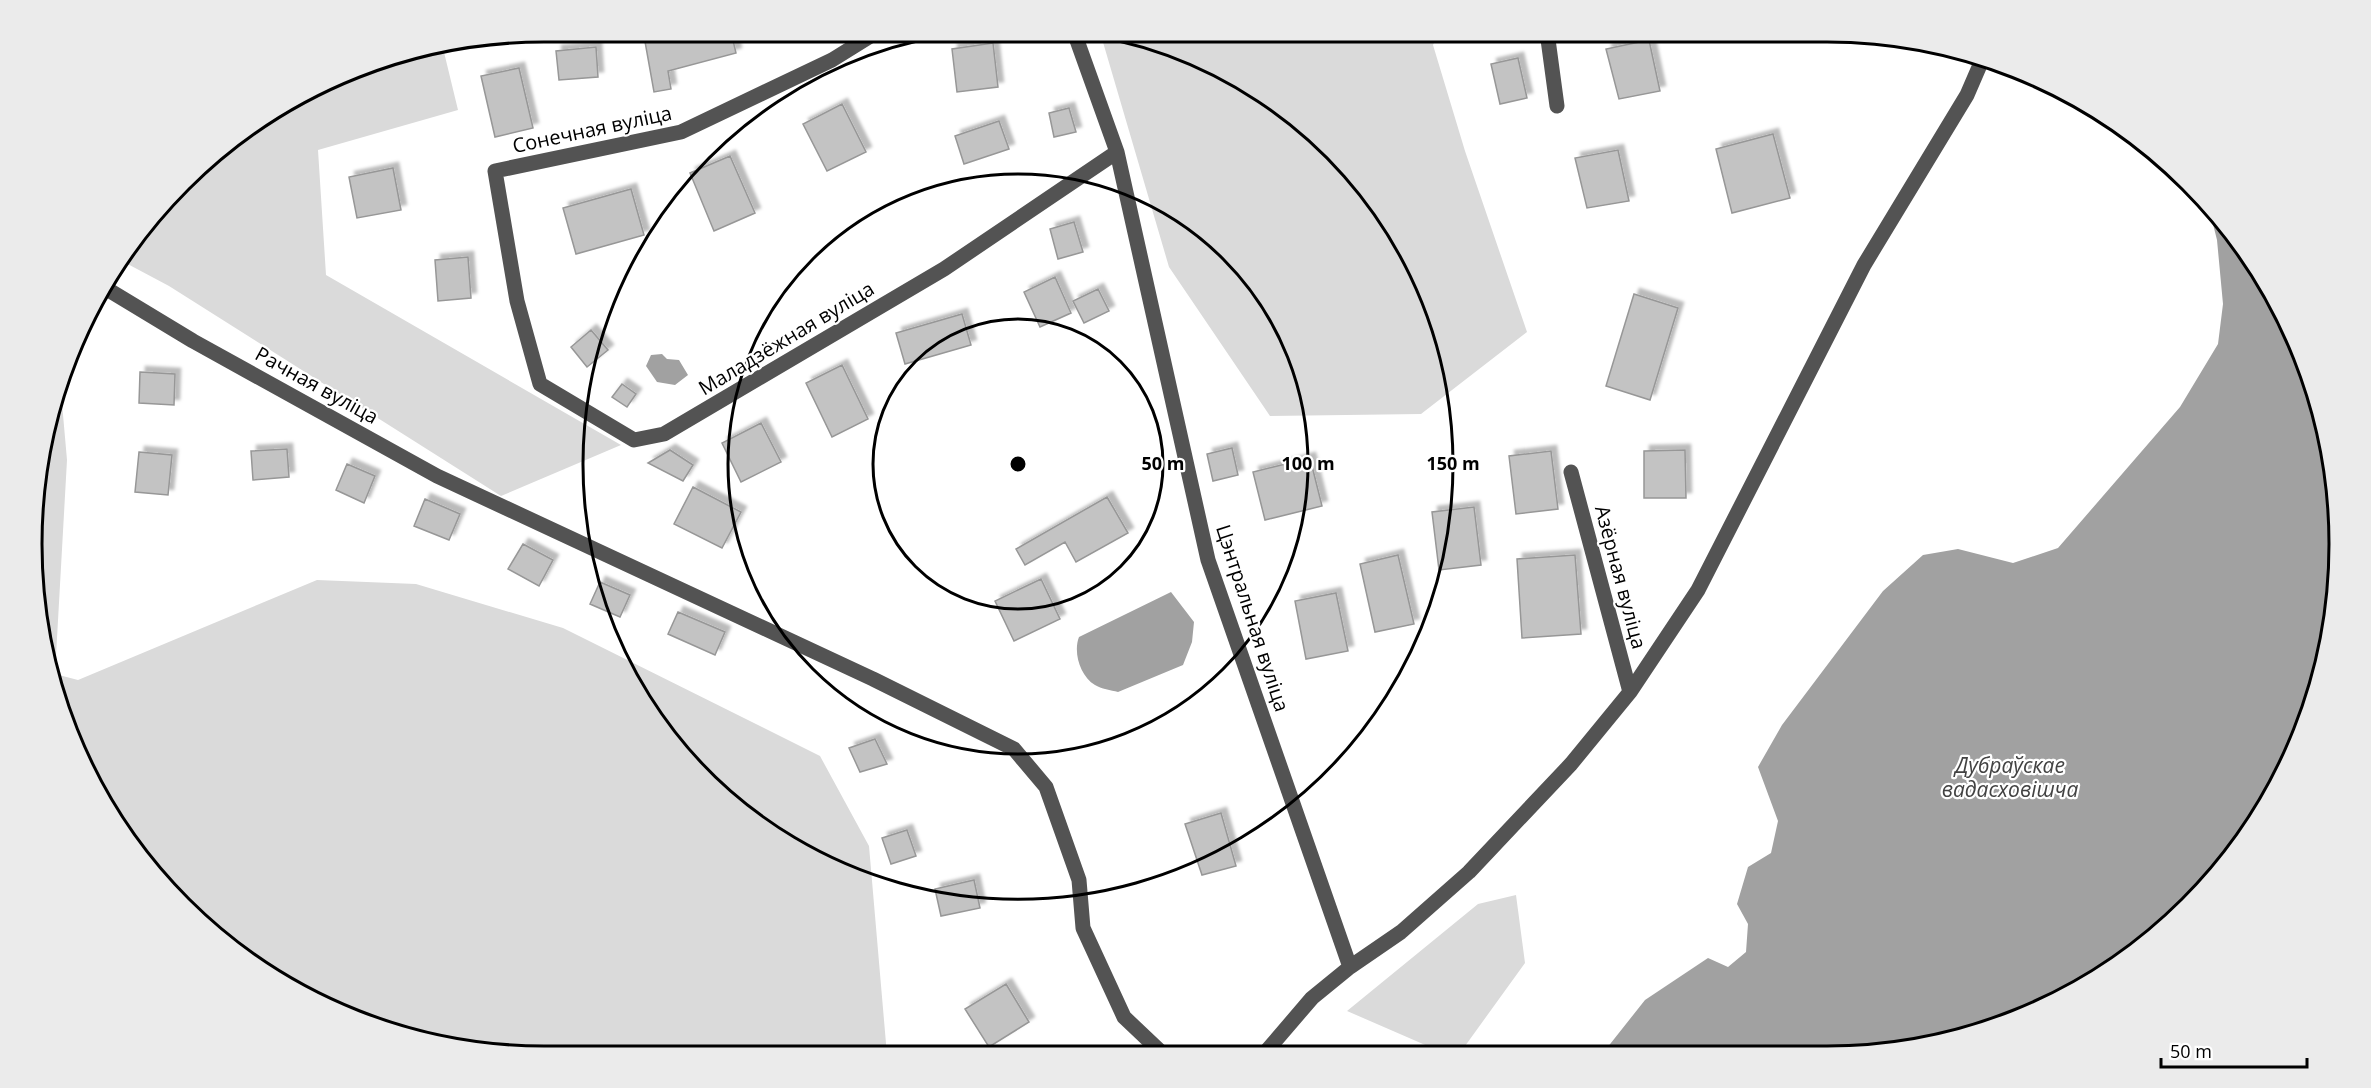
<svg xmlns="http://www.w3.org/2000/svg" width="2371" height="1088" viewBox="0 0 2371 1088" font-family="'Open Sans',sans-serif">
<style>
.green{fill:#dadada}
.water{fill:#a1a1a1}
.building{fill:#c3c3c3;stroke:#979797;stroke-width:1.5;filter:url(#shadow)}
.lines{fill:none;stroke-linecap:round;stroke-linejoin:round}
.minor{stroke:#535353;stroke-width:15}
.ring{fill:none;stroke:#000;stroke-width:3}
.labels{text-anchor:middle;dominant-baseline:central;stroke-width:4.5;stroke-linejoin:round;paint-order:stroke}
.street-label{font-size:20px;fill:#000;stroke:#fff}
.water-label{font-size:21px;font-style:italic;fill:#424242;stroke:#fff}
.rim{fill:none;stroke:#000;stroke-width:3}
.centre{fill:#000;stroke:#fff;stroke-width:3}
.ring-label{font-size:18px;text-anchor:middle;font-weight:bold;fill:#000;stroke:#fff;stroke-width:4.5;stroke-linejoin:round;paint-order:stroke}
</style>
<defs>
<filter id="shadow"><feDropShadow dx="5.5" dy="-5.5" stdDeviation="1.5" flood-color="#0004"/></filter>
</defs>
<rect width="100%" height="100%" fill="#fff"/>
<path class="green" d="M1100,32H1439L1433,45L1465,151L1527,332L1421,414L1270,416L1169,267Z
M443,48L458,110L318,150L326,275L621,445L501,496L169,286L122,261L206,158L288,100L379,59Z
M61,392L67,460L55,674L78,680L317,580L416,584L563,628L820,756L869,846L887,1055L544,1056L444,1047L348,1018L206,930L100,800L59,709L36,611L41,444Z
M1516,895L1525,963L1460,1053L1446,1054L1347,1011L1478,904Z"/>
<path class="water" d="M2208,204L2253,259L2300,348L2330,444L2339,544L2330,644L2301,740L2234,856L2139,950L2023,1017L1894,1052L1603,1053L1645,1000L1708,958L1728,967L1746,952L1748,924L1737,904L1748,867L1771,853L1778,821L1758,767L1782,725L1883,591L1923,555L1958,549L2013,563L2058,548L2180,407L2218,344L2223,304L2217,240Z
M662,354L667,359L679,360L688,375L675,385L657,382L646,366L651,355Z
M1171,592L1194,622L1192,642L1183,665L1118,692C1111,690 1101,689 1095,685C1080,676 1073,652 1079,637Z"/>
<path class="building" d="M665,32H731L736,53L668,71L671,89L654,92L644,36Z
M1649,40L1660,91L1619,99L1606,49Z
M993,43L998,87L957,92L952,49Z
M596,47L598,77L559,80L556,51Z
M1518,58L1527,98L1500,104L1491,64Z
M519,68L533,128L495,137L481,76Z
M842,104L866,152L827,171L803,124Z
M1069,108L1076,132L1054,137L1049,113Z
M999,121L1009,149L964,164L955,136Z
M1773,134L1790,198L1732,213L1716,149Z
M1618,150L1629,201L1587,208L1575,158Z
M730,156L755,213L714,231L690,173Z
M393,168L401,210L357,218L349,177Z
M631,189L644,235L576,254L563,208Z
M1074,222L1083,252L1058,259L1050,229Z
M468,257L471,298L438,301L435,260Z
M1055,277L1071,313L1040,327L1024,292Z
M1098,289L1109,311L1084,323L1073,301Z
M1634,294L1678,308L1650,400L1606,386Z
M962,314L971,345L905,364L896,333Z
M591,330L608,350L587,367L571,347Z
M842,365L868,419L832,437L806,383Z
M140,372L175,374L174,405L139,403Z
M622,384L636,394L627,407L612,397Z
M761,423L781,462L741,482L722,443Z
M1232,448L1238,475L1213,481L1207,454Z
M287,449L289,477L253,480L251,451Z
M670,450L693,465L683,481L648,463Z
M1685,450L1686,498H1644V451Z
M1551,451L1558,509L1516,514L1509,456Z
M139,452L172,455L168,495L135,492Z
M1310,458L1322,506L1265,520L1253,472Z
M347,464L375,476L364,503L336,490Z
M693,487L741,512L722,548L674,524Z
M1107,497L1128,533L1076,562L1065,542L1025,565L1016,549Z
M425,499L460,514L449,540L414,526Z
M1474,507L1481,565L1439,570L1432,512Z
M523,544L553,560L539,586L508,569Z
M1398,555L1414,624L1375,632L1360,564Z
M1575,555L1581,634L1522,638L1517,559Z
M1041,579L1060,619L1014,641L995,601Z
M600,582L630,595L620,617L590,604Z
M1336,593L1348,651L1306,659L1295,601Z
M678,612L725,632L715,655L668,634Z
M875,739L887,764L860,772L849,748Z
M1221,813L1236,866L1202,875L1185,824Z
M907,830L916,856L891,864L882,838Z
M974,880L980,908L941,916L935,889Z
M1006,984L1029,1022L989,1047L965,1009Z"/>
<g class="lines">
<path class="minor" d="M877,32L832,60L681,132L495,171L517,301L540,384L634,440L664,434L944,269L1117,152
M1074,32L1117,152L1208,560L1350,967
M1547,32L1557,106
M102,286L193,341L437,476L873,679L1014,749L1046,787L1079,880L1083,928L1124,1017L1163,1054
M1571,472L1630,692
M1264,1054L1312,998L1350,967L1401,932L1469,872L1571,764L1630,692L1698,590L1864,265L1967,95L1983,58"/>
</g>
<g class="ring">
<circle cx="1018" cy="464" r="145"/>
<circle cx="1018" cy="464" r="290"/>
<path d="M1067 32A435 435 0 1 1 969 32"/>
</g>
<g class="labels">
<g class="street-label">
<text transform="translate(592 129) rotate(-12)">Сонечная вуліца</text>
<text transform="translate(786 338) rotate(-31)">Маладзёжная вуліца</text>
<text transform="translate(317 385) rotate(29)">Рачная вуліца</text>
<text transform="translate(1621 577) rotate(75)">Азёрная вуліца</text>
<text transform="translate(1253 618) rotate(72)">Цэнтральная вуліца</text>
</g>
<g class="water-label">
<text x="2010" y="765">Дубраўскае<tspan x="2010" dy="24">вадасховішча</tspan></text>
</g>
</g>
<path d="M0 0H2371V1088H0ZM544 42H1827A502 502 0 0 1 2329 544V544A502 502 0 0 1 1827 1046H544A502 502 0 0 1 42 544V544A502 502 0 0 1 544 42Z" fill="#ebebeb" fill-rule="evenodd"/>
<path class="rim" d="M544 42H1827A502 502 0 0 1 2329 544V544A502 502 0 0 1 1827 1046H544A502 502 0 0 1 42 544V544A502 502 0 0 1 544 42Z"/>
<circle cx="1018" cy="464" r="9" class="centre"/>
<g class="ring-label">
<text x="1163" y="470">50 m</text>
<text x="1308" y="470">100 m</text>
<text x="1453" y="470">150 m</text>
</g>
<path d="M2161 1058v9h146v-9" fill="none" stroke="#000000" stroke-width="3"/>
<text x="2170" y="1058" font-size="18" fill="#000000" stroke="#ffffff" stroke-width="4.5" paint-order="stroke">50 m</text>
</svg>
